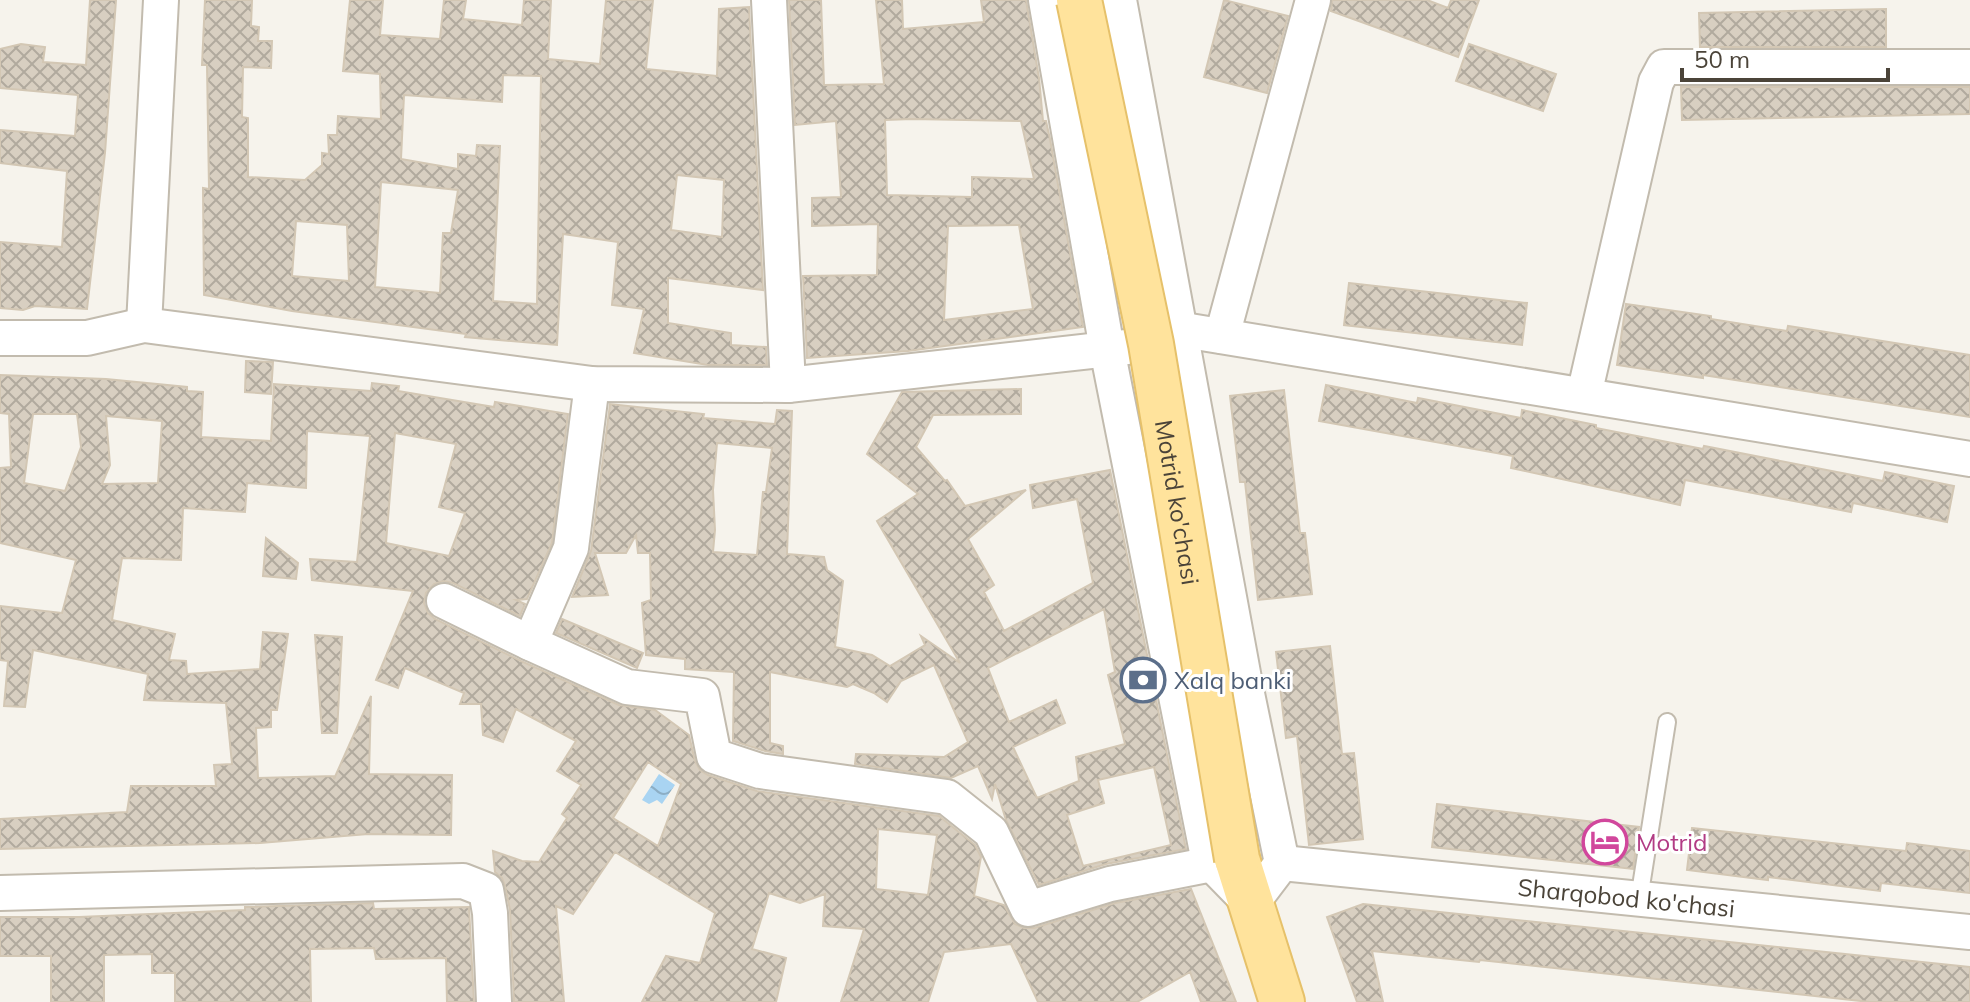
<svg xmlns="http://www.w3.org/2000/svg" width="1970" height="1002" viewBox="0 0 1970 1002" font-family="Mulish,sans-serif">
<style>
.water{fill:url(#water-waves)}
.building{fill:url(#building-cross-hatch);stroke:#d3c7b4;stroke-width:2;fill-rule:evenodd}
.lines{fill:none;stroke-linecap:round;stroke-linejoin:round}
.service-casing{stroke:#c2bbae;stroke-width:20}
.minor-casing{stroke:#c2bbae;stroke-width:38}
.primary-casing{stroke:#e6c16a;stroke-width:48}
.service{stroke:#fff;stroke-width:16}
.minor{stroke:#fff;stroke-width:34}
.primary{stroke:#ffe39c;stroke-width:44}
.primary-bridge-casing{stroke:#e6c16a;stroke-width:48;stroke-linecap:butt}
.primary-bridge{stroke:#ffe39c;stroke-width:44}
.labels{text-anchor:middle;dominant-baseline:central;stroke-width:6;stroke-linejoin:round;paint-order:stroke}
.street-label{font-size:24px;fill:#4b4439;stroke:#fff}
.service-label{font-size:24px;fill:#4e5e75;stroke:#fff;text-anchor:start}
.hotel-label{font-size:24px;fill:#b23c85;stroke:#fff;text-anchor:start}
</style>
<defs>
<pattern id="water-waves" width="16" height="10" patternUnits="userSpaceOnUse" patternTransform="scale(2)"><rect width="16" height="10" fill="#a9d4f2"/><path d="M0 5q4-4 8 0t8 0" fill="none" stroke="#8caec5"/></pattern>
<pattern id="building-cross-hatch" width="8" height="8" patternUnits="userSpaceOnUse" patternTransform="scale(2)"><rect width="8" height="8" fill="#d8cfc1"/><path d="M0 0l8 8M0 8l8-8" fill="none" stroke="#b1aa9e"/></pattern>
</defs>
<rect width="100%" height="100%" fill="#f6f3ec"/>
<path class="water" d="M659,774L675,785L662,804L657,800L649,804L642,800Z"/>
<path class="building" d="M90,0H116L105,153L87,309L35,306L23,310L0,308V242L62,247L67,171L0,163V130L75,136L78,95L0,88V49L21,44L45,47L43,62L86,65Z
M205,0H252L251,26L259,27L258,41H272L271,68L243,67L242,117L248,118V177L305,180L322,165V153L329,154L328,135H337L338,116L381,119L380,74L343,71L350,0H383L380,35L440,39L444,0H466L463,19L522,25L524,0H551L548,59L600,64L606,0H653L646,69L717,76L719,9L749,7L763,290L668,278V323L731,333V345L766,347L767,365H708L634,353L644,309L612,305L618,242L563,234L557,345L465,337L466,334L292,311L204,295L203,188L209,189L207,65H202ZM503,75L541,76L537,304L493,301L500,146L477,145L476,156L458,154V169L401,159L404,95L502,102ZM677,175L724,180L722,237L671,230ZM381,182L458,190L451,233H443L440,293L375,287ZM296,221L347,225L349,281L292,276Z
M789,0H821L824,85L884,84L876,0H902L903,29L984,22L981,0H1026L1039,78L1043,121H1046L1050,139L1083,327L908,351L807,358L803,276L877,275L878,224L812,226V198L841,197L836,121L795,125ZM912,119L1021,121L1034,179L972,177V197L887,195L885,120ZM1019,225L1033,309L944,320L948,226Z
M1224,0L1288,16L1267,93L1204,77Z
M1332,0H1427L1448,8L1451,0H1479L1458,57L1331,11Z
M1886,9V47H1700L1699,13Z
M1469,44L1556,74L1543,111L1456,81Z
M1681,87H1970V114L1682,120Z
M1349,283L1527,303L1522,345L1344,325Z
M1626,304L1711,316V319L1787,331L1788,326L1970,355V417L1703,375V378L1617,365Z
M246,361L273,362L271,394L245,392Z
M0,375L106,379L187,387V391L203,392L201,437L271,441L274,384L371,391L372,383L399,386L398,391L494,407L495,402L568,414L552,543L527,599L516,600L525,604L520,616L453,583L443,581L434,584L426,593L424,603L428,613L435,619L521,661L619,705L655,710L689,735L695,761L700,770L708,775L757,791L939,816L975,845L981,857L974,896L1004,905L1015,924L1024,928H1034L1115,903L1191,889L1236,1002H1201L1190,972L1137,1002H1038L1011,944L944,952L928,1002H841L864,929L823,926L825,894L800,903L769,893L752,949L786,958L776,1002H642L666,956L700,963L715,913L615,852L573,914L556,906L564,1002H514L510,910L505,886L502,878L495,872L493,851L522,861L539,862L567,818L562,814L581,785L557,771L576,741L516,709L503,742L483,735L481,704H460L464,693L405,668L398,688L376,680L413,591L312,580L310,559L357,562L370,436L307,431L306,488L247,483L245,512L183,508L181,560L122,558L112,620L175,634L169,660L186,661L187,674L260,669L263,632L288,634L277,710H271V727L256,728L258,778L334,776V779L371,696L369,774L452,775L451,835L368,834L260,843L0,849V819L127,812L131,786H216L214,765L232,764L226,703L144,700L148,674L33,650L25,707L4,706L8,661L0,660V606L62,613L76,560L0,543V468L11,467L9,414L0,413ZM33,414H77L81,447L65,491L24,483ZM106,416L162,421L158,483L102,484L110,465ZM395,433L456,444L439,507L465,513L449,556L386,543ZM648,762L681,784L658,846L613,818ZM878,829L937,835L928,895L876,889Z
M1326,385L1417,403L1418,398L1521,418L1522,410L1596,425V428L1703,449L1704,446L1883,481L1885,472L1954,486L1947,522L1853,503L1851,512L1685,480L1680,505L1511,468L1513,456L1319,421Z
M1021,389V414L933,415L916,447L945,481L947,480L965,506L1026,490L968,539L994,585L984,592L1004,631L1093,583L1077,499L1033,508L1030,485L1110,470L1186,849L1106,864L1039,885L1006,820L995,784L992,799L978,766L951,778L855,764L856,754L944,757L968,742L934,665L901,681L887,702L874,693L853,684L847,687L770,672V743L783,746V754L765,751L733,741L734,672L685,669V659L646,655L642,603L651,600L650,553H638L636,535L626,553H595L608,595L572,597L591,551L610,404L704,414L703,418L775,424L777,410L792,411L787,554L824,557L827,570L843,581L835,647L872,655L890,666L925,645L921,636L960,663L877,521L918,494L867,454L902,392ZM717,443L772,448L766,492H763L757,555L713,552L715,530L713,490ZM1104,609L1115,672L1108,675L1125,744L1076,757L1079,781L1037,798L1013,747L1065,723L1056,700L1009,722L988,668ZM1154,767L1171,845L1083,866L1067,815L1104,803L1098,780Z
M1284,390L1300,533H1305L1312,594L1258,600L1245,482H1240L1230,396Z
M266,538L298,563L296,579L263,576Z
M562,619L643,653L637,668L556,633Z
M315,635L342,637L337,733H322Z
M1330,646L1342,754L1354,753L1363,839L1309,845L1297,736L1286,738L1276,652Z
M1437,804L1639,827L1633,869L1432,847Z
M1692,828L1906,851L1907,843L1970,851V893L1881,883L1880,891L1768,877V880L1687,870Z
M373,903L374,909L469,907L474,1002H447L446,958L376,959L374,948L310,949L311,1002H175V973H152V954L104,955V1002H51V956H0V917H79L245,910V907Z
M1363,904L1970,967V1002H1870L1480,960L1479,962L1372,951L1383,1002H1357L1327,917Z"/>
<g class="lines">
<g class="service-casing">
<path id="service" d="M1639,899L1667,722"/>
</g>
<g class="minor-casing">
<g id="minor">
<path d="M769,0L788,385"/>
<path d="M1046,0L1107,349L1206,847L1212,864L1251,904L1282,863L1245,684L1119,0"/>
<path d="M144,325L161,0"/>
<path d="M1159,326L1970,459"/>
<path d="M1222,336L1313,0"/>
<path d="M0,338H87L144,325L592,384L788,385L1127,347"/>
<path d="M592,384L571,548L530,643L627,687L702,696L714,756L760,771L947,797L991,832L1028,909L1110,884L1212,864"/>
<path d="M1584,395L1656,82L1664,67H1970"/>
<path d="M444,601L530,643"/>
<path id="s1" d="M1282,863L1970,932"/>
<path d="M0,893L463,881L486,890L490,913L494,1002"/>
</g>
</g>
<g class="primary-casing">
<path id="primary" d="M1237,859L1282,1002"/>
</g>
<use href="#service" class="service"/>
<use href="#minor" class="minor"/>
<use href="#primary" class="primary"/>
<g class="primary-bridge-casing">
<g id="primary-bridge">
<path id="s2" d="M1079,0L1151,344L1237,859"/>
</g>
</g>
<use href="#primary-bridge" class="primary-bridge"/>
</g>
<defs>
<g id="bank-ring" transform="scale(2.3)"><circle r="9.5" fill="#fff" stroke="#5c6f8a" stroke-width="1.5"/><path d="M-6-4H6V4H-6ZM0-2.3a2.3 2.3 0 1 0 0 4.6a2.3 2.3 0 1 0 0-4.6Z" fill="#5c6f8a"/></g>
<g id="hotel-ring" transform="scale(2.3)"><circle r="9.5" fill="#fff" stroke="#d1479c" stroke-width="1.5"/><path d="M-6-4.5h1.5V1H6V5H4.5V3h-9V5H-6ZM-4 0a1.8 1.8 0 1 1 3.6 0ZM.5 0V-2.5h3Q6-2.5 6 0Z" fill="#d1479c"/></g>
</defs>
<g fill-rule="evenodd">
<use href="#bank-ring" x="1143" y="680"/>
<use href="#hotel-ring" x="1605" y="842"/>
</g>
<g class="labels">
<g class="street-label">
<text stroke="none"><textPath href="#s2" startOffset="512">Motrid ko'chasi</textPath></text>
<text stroke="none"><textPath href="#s1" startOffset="346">Sharqobod ko'chasi</textPath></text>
</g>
<g class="service-label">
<text x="1174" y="680">Xalq banki</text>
</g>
<g class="hotel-label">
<text x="1636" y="842">Motrid</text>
</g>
</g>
<path d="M1682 68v12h206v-12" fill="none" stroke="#4b4439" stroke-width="4"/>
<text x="1694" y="68" font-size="24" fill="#4b4439" stroke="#ffffff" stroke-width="6" paint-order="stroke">50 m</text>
</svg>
